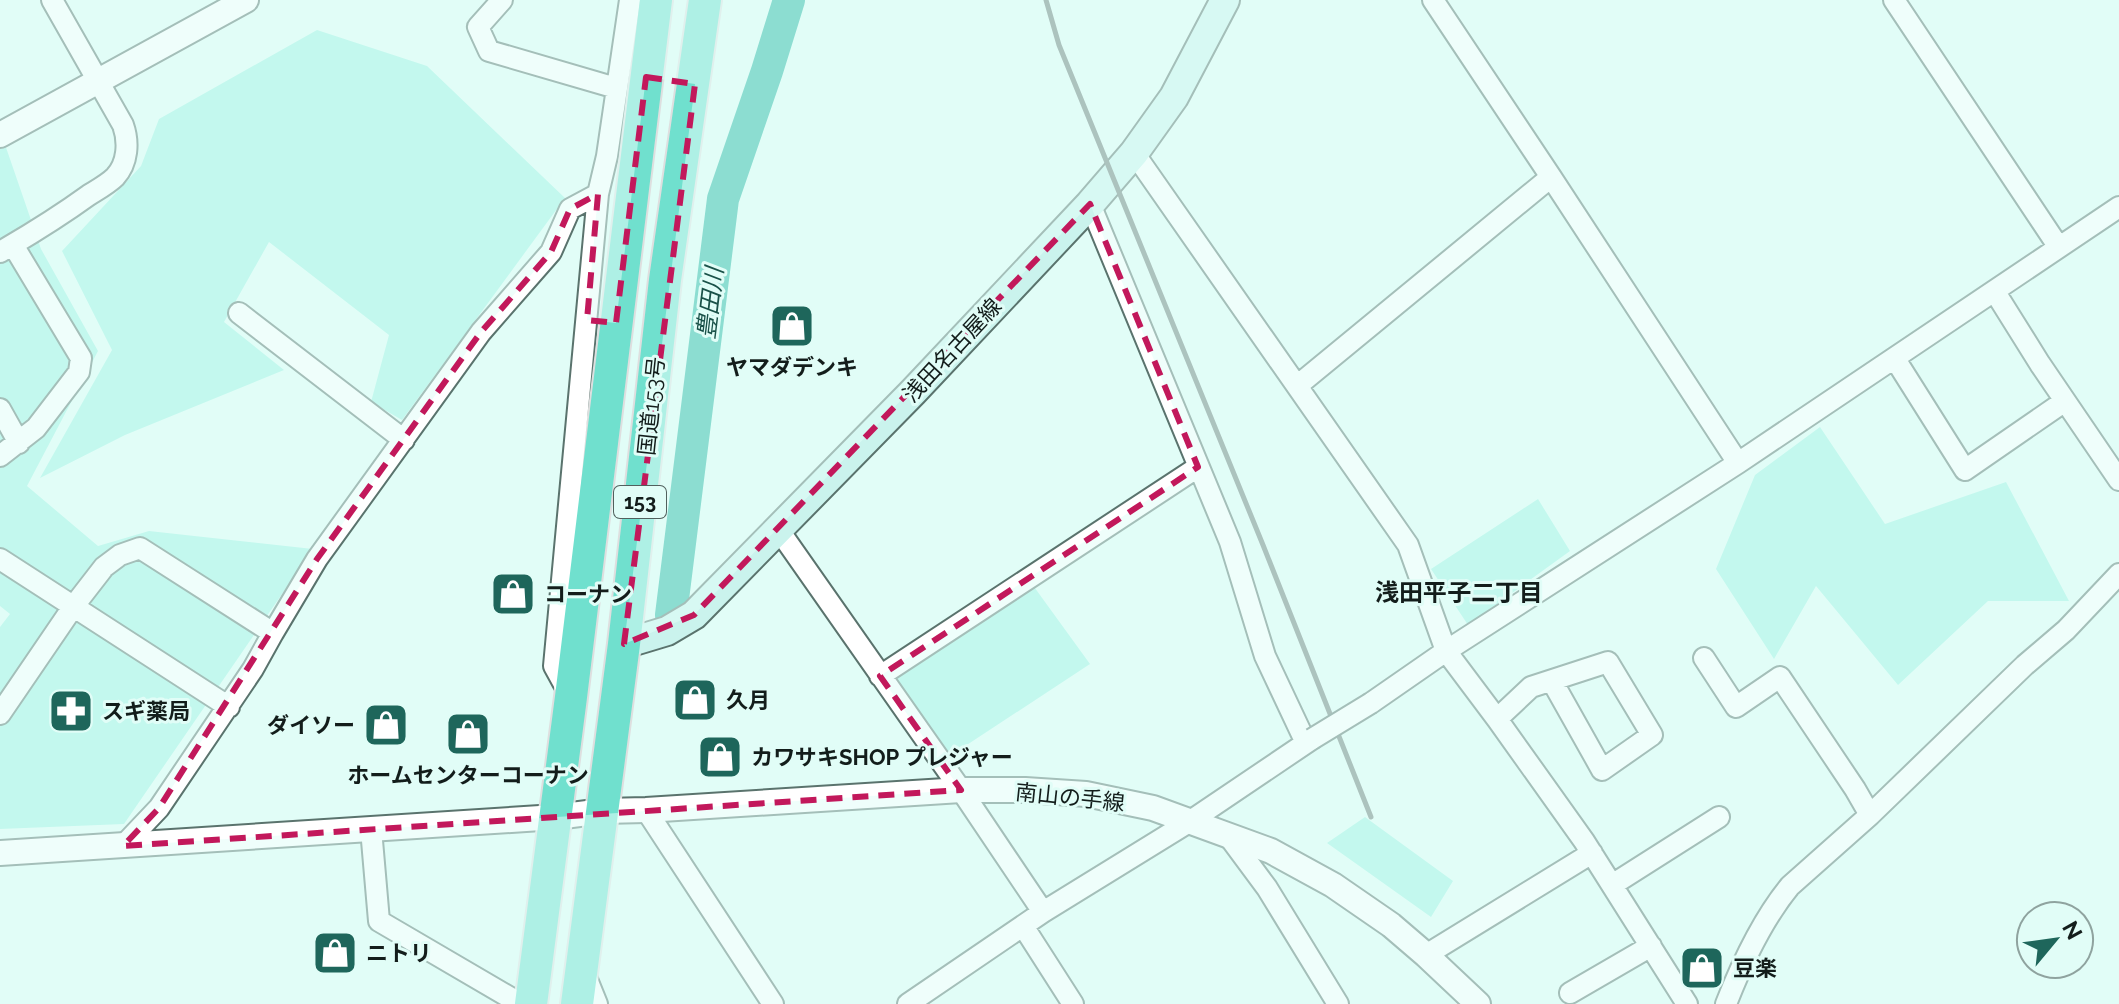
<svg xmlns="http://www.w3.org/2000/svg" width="2119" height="1004" viewBox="0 0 2119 1004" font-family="Raleway,'Noto Sans JP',sans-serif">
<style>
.green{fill:#9ef2e2}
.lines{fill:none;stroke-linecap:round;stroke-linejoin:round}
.river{stroke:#24b6a2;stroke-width:32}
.minor-casing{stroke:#5a736d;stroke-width:24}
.tertiary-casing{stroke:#5a736d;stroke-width:28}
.secondary-casing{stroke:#5a736d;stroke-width:32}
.trunk-casing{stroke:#dedfdf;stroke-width:36}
.minor{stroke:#fff;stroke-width:20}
.tertiary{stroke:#fff;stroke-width:24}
.secondary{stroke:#caf3ed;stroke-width:28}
.trunk{stroke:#70e0ce;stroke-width:32}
.rail{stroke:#6b7c79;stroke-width:5}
.minor-bridge-casing{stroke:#5a736d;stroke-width:24;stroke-linecap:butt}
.minor-bridge{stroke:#fff;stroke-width:20}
.marked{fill:none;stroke:#c2185b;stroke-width:6;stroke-dasharray:16 10;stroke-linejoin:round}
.labels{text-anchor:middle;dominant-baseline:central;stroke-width:6;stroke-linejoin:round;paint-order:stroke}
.shield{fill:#e1fdf7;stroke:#51605d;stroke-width:2}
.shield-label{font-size:20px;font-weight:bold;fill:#131d1b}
.street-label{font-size:22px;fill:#131d1b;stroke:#e1fdf7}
.poi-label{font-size:22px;font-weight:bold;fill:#131d1b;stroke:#e1fdf7;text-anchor:start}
.water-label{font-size:24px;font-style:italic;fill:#1a5249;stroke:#e1fdf7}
.neighbourhood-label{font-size:24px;font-weight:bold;fill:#131d1b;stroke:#e1fdf7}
</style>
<rect width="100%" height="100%" fill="#e1fdf7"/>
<path class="green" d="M317,30L427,66L565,198L402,420L371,402L389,335L269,242L224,322L284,370L125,435L40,478L112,350L62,251L141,166L159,119Z
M0,130L41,249L98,351L27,486L98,546L149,531L313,549L124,824L0,829V627L10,614L0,606Z
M1820,427L1885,524L2006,482L2069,601H1988L1898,685L1816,586L1774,659L1716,569L1755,475Z
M1538,499L1570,551L1468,625L1431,569Z
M1032,584L1090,664L947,758L895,682V674Z
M1365,817L1453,881L1431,917L1327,843Z"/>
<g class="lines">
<path class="river" d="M671,615L723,199L767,71L789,0"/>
<g class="minor-casing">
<path id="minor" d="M502,0L478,27L489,51L616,88
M1433,0L1551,177L1738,463
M1894,0L2058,246
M1134,153L1408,545L1446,651L1497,719L1584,841L1687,1004
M1090,204L1230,542L1265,656L1306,743
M0,252C31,234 60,216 89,195C97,190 108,184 115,177C128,163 129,142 123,125L52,0
M1995,292L2040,364L2119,480
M239,313L404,440
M1895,359L1965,470L2065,401
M1297,386L1551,177
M0,409L19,443
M0,456L36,428L79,372L81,358L13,245
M778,529L961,790L1043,912
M0,559L229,707
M1704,658L1736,707L1780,677L1855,789L1870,815
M880,676L1198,467
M571,697L554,666L598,194
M1371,703L1446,651L1738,463L2119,207
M0,714L73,607L104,567L120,555L140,548L273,633
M1497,719L1531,687L1608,662L1652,735L1602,770L1552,681
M646,810L773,1004
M371,829L379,921L521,1004
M1227,834L1267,888L1338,1004
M123,846L159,808L253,669L273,633L317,559L481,332L551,252L570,209L598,194L607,156L630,0
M1612,885L1719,817
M1023,926L1073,1004
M1426,955L1592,853
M584,972L597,1004
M1570,993L1651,946
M908,1004L1043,912L1189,822L1312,739
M1726,1004C1742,963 1762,920 1790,886L1870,815L2025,665L2066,630L2119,574"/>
</g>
<g class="tertiary-casing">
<path id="tertiary" d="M0,135L246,0
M0,853L556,817L603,811L646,810L961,790H1025L1086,794L1153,808L1271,851L1333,885L1391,925L1426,955L1478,1004"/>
</g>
<g class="secondary-casing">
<path id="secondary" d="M624,644L667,631L694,615L913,392L1090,204L1134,153L1174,97L1225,0"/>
</g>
<g class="trunk-casing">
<path id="trunk" d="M531,1004L571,697L656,0
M577,1004L624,644L665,280L705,0"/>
</g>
<use href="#minor" class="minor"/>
<use href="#tertiary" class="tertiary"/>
<use href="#secondary" class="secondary"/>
<use href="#trunk" class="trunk"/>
<path class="rail" d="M1046,0L1059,45L1263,545L1371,817"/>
<g class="minor-bridge-casing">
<path id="minor-bridge" d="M1312,739L1371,703"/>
</g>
<use href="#minor-bridge" class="minor-bridge"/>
</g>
<path d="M0 0H2119V1004H0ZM646,77L695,84L624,644L694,615L1090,204L1198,467L880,676L961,790L123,846L159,808L317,559L481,332L551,252L570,209L598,194L587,320L616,323Z" fill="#e1fdf7" fill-opacity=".55" fill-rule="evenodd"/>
<path class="marked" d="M646,77L695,84L624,644L694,615L1090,204L1198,467L880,676L961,790L123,846L159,808L317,559L481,332L551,252L570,209L598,194L587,320L616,323Z"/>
<defs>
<g id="shop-square" transform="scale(2.3)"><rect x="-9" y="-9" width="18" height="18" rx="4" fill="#1e665b" stroke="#e1fdf7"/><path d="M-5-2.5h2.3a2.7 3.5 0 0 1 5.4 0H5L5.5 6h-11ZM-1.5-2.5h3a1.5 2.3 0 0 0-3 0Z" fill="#fff"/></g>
<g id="pharmacy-square" transform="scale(2.3)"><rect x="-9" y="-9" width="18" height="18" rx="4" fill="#1e665b" stroke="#e1fdf7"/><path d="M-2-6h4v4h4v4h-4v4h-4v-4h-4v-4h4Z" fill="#fff"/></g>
</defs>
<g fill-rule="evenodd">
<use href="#shop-square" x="792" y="326"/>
<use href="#shop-square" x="513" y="594"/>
<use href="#shop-square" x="695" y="700"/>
<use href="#pharmacy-square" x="71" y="711"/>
<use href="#shop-square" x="386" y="725"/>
<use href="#shop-square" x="468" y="734"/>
<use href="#shop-square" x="720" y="757"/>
<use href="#shop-square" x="335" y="953"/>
<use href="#shop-square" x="1702" y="968"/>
</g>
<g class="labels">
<rect class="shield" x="614" y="486" width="52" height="32" rx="6"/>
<g class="shield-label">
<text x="640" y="502">153</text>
</g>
<g class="street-label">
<text transform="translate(952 350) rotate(-47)">浅田名古屋線</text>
<text transform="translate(651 406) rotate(-84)">国道153号</text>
<text transform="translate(1070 797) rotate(6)">南山の手線</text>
</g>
<g class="poi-label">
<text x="792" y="367" text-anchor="middle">ヤマダデンキ</text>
<text x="544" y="594">コーナン</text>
<text x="726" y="700">久月</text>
<text x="102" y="711">スギ薬局</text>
<text x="355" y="725" text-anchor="end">ダイソー</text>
<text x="751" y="757">カワサキSHOP プレジャー</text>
<text x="468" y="775" text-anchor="middle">ホームセンターコーナン</text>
<text x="366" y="953">ニトリ</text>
<text x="1733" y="968">豆楽</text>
</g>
<g class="water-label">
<text transform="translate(710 303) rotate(-83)">豊田川</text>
</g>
<g class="neighbourhood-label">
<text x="1459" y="592">浅田平子二丁目</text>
</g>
</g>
<g transform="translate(2055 940) rotate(61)"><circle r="38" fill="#e1fdf7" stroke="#8fa39f" stroke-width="2"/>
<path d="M0-6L14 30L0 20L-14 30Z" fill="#1e665b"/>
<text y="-12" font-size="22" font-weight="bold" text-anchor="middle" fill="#131d1b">N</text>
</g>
</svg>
